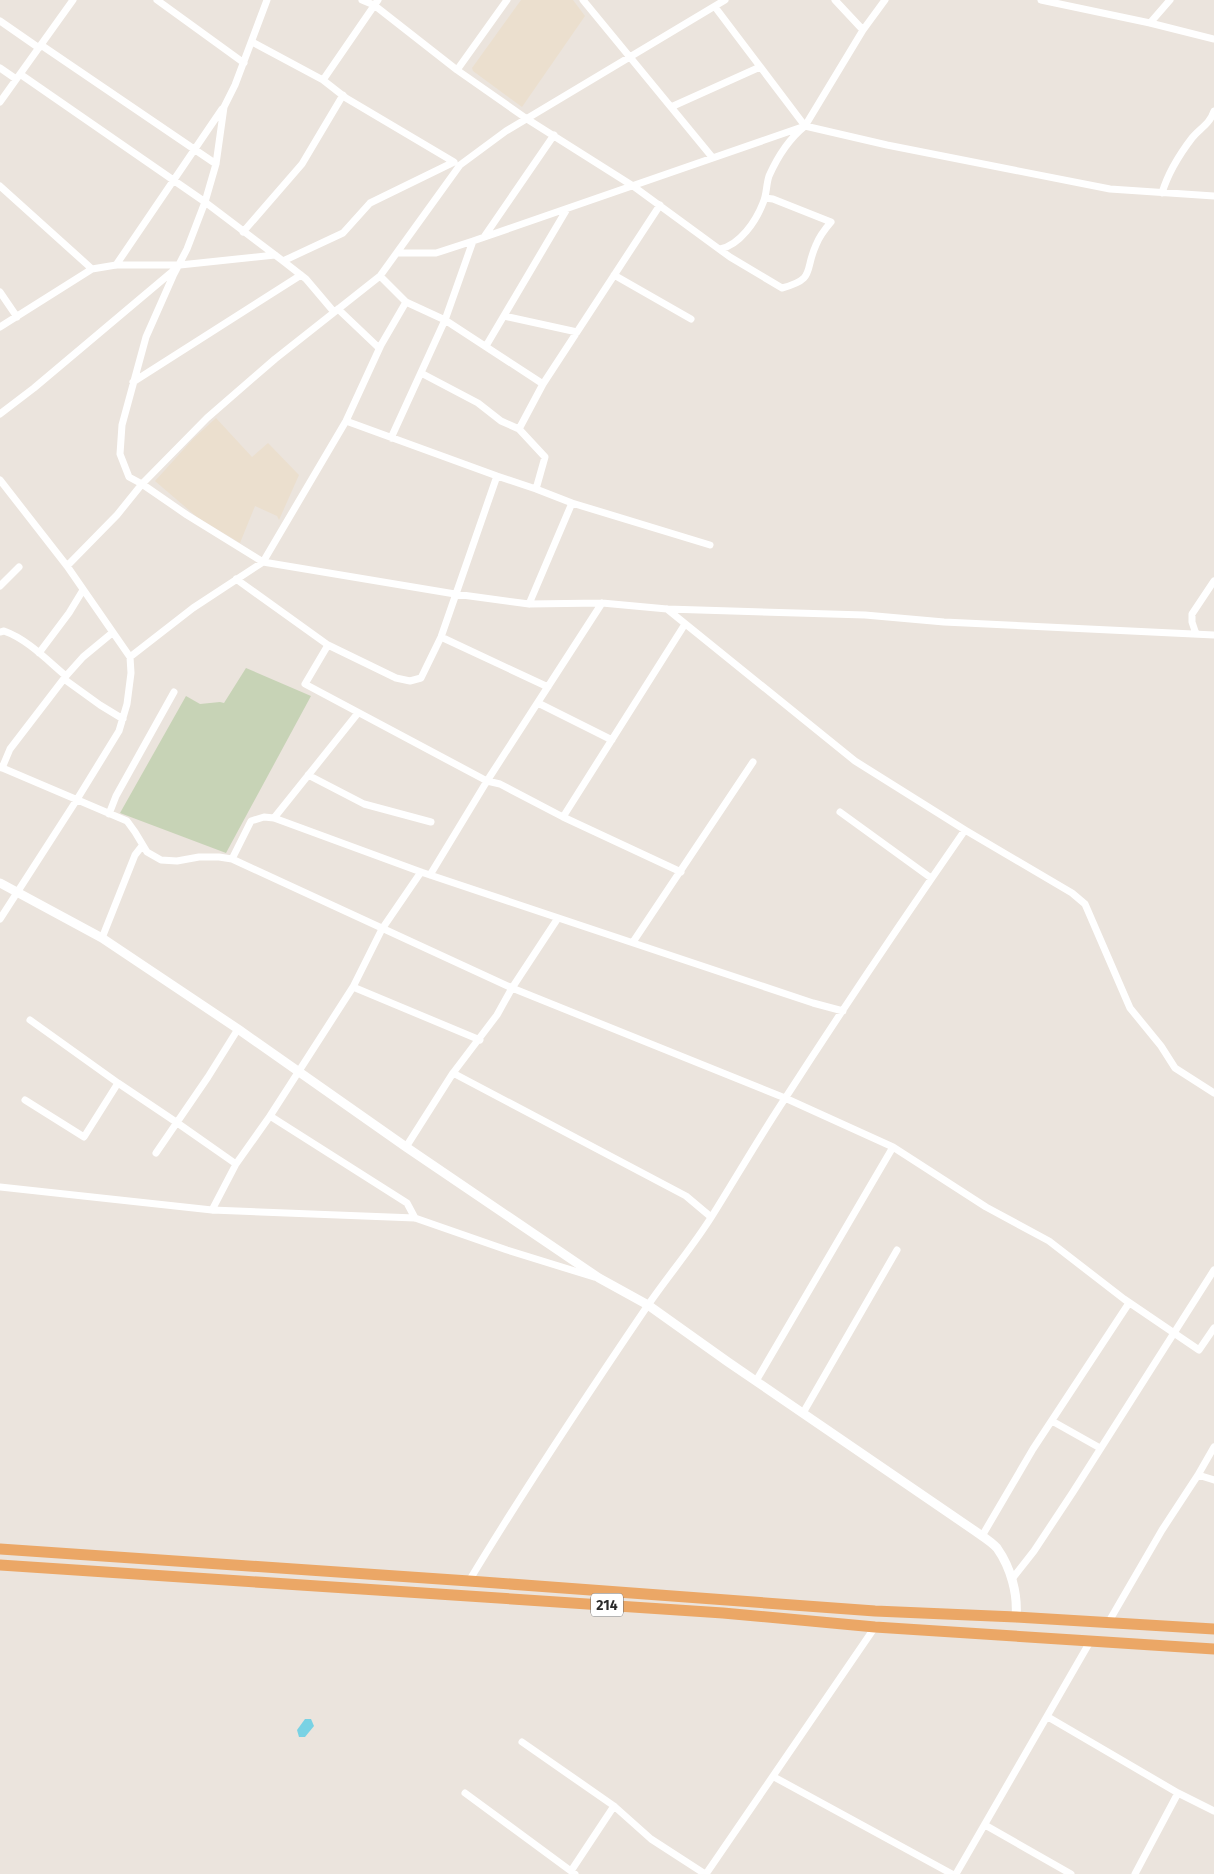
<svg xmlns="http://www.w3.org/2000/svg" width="1214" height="1874" viewBox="0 0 1214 1874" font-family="'Fira Sans',sans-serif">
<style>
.education{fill:#ebdfce}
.cemetery{fill:#c7d3b6}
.water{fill:#79d2e4}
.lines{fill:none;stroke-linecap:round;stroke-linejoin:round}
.minor{stroke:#fff;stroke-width:7}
.tertiary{stroke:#fff;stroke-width:9}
.trunk{stroke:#eba766;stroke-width:11}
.labels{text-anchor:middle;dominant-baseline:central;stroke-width:4;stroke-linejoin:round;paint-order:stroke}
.shield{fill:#fff;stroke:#6a6a6a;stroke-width:1}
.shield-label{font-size:14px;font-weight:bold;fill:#2a2a2a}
</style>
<rect width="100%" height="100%" fill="#ebe4dd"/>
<path class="education" d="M521,0H573L585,16L522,107L473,71L472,68Z
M216,418L252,457L268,443L299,475L279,520L277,516L255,506L240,543L197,517L155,481L193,439Z"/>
<path class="cemetery" d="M246,668L311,696L226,853L120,813L186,696L200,704L220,702L224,703Z"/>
<path class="water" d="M305,1719H311L314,1726L305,1737H299L297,1730Z"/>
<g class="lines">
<path class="minor" d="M157,0L244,63
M267,0L235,85L224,107L216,164L205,202L187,249L173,276L146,337L122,425L120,454L129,477L142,484L187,515L263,562L455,594L529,604L602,603L667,609L865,615L944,622L1214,635
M362,0L374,5L457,70L527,119L633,186L730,257L782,288C816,279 804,271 816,245C819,237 825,229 831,222L773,199L765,198
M583,0L712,157
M835,0L863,30
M1041,0L1150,23L1214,39
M715,7L805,126
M0,21L39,48
M1150,23L1170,0
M252,42L323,80L346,98L454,162L370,203L343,233L283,261
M41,45L216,164
M0,68L16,79
M457,70L507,0
M20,74L205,202L283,261L306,279L334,312
M323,80L378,0
M0,102L73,0
M671,107L760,67
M0,186L92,269
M1162,193C1168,173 1179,155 1192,138C1199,129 1210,124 1214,111
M243,232L302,164L343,95
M484,237L554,135
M720,249C740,245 756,221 763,203C767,194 766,185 769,176C777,158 790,138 805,126L863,30L885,0
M397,253H436L473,241
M116,265L222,109
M614,275L691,319
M380,276L406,302L445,320L543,384L519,429L545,457L536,489L572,503L529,604
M0,292L17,317
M338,309L379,348
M504,316L577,332
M0,327L92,269L116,265H180L275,255
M486,346L567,209
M421,373L478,403L501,421L519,429
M133,382L301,275
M543,384L660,205
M0,414L34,388L173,271
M391,438L445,320L473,241L805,126L887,145L1110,189L1214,196
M497,476L536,489
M0,480L67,566L130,657L131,673L127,704L119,731L76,801L0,919
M572,503L710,545
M67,566L117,515L142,484L207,418L275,359L380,276L460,165L506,131L725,0
M236,579L328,645L305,684L487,781L500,784L563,817L681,872
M0,586L19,567
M667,609L855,761L965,830L1072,893L1085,904L1130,1008L1161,1046L1175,1068L1214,1093
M0,632L4,631C27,639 47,660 66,676
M1196,634L1192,622V614L1214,581
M441,637L548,687
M328,645L396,678L410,681L421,678L441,637L497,476L346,421
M39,653L69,613L83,590
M130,657L193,608L263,562L346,421L381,345L406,302
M64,679L100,705L123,719
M538,703L612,740
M0,767L127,821L135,832L147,852L161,860L177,861L199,857H219L232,859
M2,768L10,749L66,676L83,657L112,633
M308,775L364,804L431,822
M840,812L931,878
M109,814L116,796L174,692
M563,817L685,624
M274,818L358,713
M430,875L487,781L602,603
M102,938L135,855L142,846
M633,942L753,762
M353,987L480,1040
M843,1011L813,1003L421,872L274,818L264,817L251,821L232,859L512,988L785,1098L893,1147L986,1207L1049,1241L1124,1299L1199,1350L1214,1328
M30,1020L118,1083L176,1122L236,1164
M453,1073L686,1196L711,1217
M25,1100L84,1137L118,1083
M270,1116L407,1203L415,1218
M406,1147L453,1073L497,1015L512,988L558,918
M156,1153L208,1077L238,1029
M0,1187L212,1210L415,1218L507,1250L594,1277
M212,1210L236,1164L270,1116L353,987L382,929L421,872
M756,1381L893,1147
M803,1413L897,1250
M1052,1421L1100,1448
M1198,1475L1214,1447
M982,1536L1033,1449L1129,1303
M1012,1579L1034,1551L1073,1492L1214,1270
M469,1581C525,1488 585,1398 646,1308C667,1277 692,1248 712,1216C737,1176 760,1136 786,1097C844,1007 904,918 965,830
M1108,1623L1162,1530L1198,1475L1214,1480
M1048,1717L1178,1793L1214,1811
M522,1742L614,1806L651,1839L705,1874
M774,1777L952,1874
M465,1793L575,1874
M985,1825L1071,1874
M571,1871L614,1806
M706,1874L875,1627
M956,1874L1091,1640
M1135,1874L1178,1793"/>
<path class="tertiary" d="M0,883L102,938L238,1029L406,1147L599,1278L648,1305L728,1362L975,1531C982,1536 992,1542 997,1548C1011,1568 1018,1594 1016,1617"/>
<path class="trunk" d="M0,1549L469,1581L875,1611L1016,1617L1214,1629
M0,1565L723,1613L875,1627L1214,1649"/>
</g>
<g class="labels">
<rect class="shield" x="591" y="1593.5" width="32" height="23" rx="4"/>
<g class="shield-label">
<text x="607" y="1605">214</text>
</g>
</g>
</svg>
